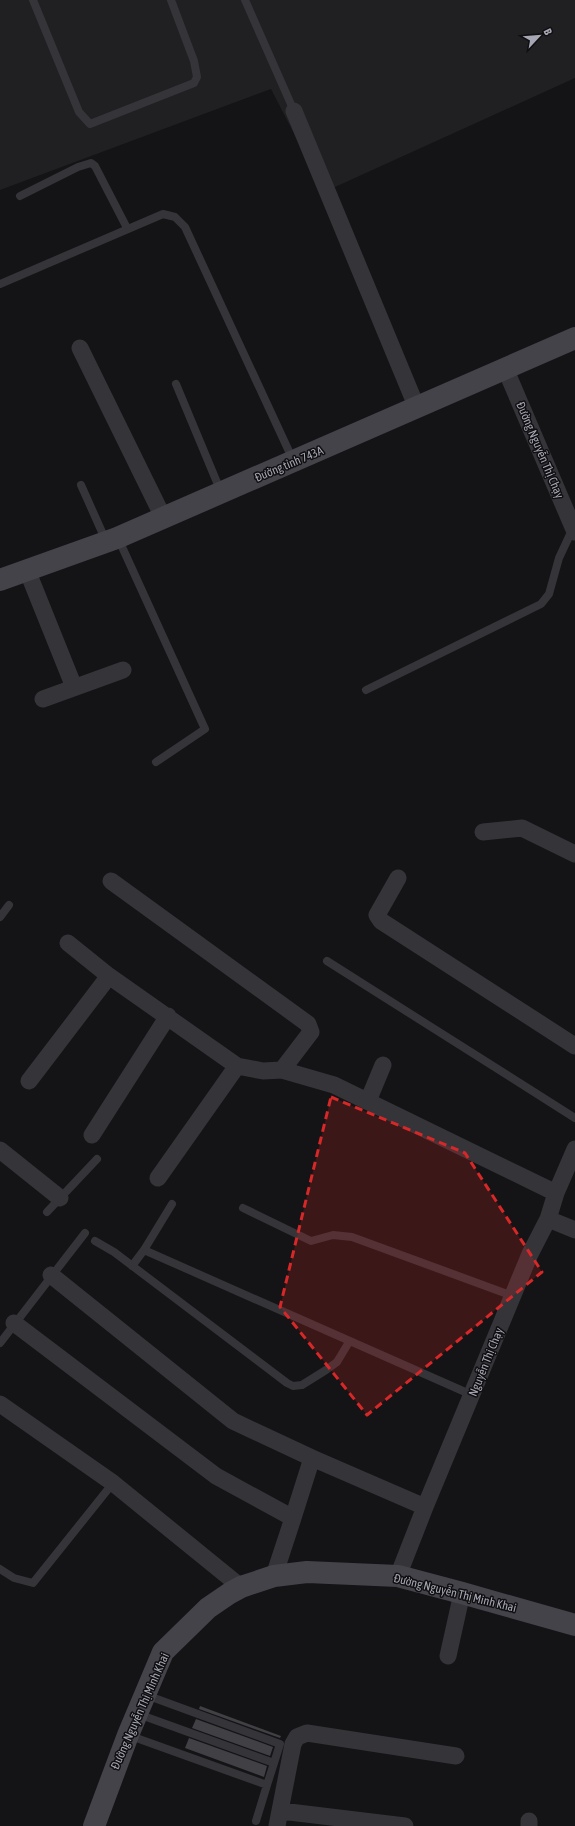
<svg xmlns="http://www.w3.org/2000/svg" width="575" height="1826" viewBox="0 0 575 1826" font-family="'Asap Condensed',sans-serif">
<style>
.built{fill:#201f22}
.building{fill:#404045}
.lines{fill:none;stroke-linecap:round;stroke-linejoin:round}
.lane{stroke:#353439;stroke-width:8}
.street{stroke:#353439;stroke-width:17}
.secondary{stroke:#434349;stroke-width:22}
.marked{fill:#d62828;fill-opacity:0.2;stroke:#d62828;stroke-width:3;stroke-dasharray:8 5;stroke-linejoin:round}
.labels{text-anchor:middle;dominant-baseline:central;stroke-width:3;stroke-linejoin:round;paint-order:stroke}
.street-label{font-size:12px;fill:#a6a7b4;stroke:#0f0e10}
</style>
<rect width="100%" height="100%" fill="#141315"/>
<path class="built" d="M0,0H575V78L324,192L271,89L0,190Z"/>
<path class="building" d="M200,1706L281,1736L280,1738L199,1709Z
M196,1719L273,1747L270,1756L192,1728Z
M189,1738L267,1766L264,1777L185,1748Z"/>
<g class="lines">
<path class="lane" d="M33,0L79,112L90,124L194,83L197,77L194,61L171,0
M245,0L294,111
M20,196L78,167L91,163L95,166L127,228
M0,284L163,214L175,217L185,227L293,460
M176,384L221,492
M81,485L106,541
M118,538L205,729L156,762
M366,690L541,604L549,594L559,558L573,528
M0,917L9,905
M327,961L575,1118
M172,1204L144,1250L472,1395
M243,1208L311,1241L333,1235L352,1237L513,1296
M47,1212L97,1159
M95,1241L114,1252L287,1383L293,1386L302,1385L326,1370L337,1362L349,1342
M132,1266L144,1250
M0,1343L85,1233
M0,1569L14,1578L33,1583L113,1483
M138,1714L274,1763L280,1744L146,1695
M128,1735L267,1785L256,1821
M267,1785L274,1763"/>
<path class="street" d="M294,111L417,408
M80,348L163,517
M505,368L575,532
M27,570L74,687
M43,699L123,670
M483,832L522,828L575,854
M398,878L377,915L381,921L575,1046
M111,881L308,1024L311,1032L282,1070
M68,943L109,976
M29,1081L109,976L237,1066L263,1071L282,1070L334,1085L556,1193
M368,1101L383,1065
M92,1135L168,1016
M0,1150L60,1198
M158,1178L237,1066
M548,1219L575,1230
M51,1275L233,1421L312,1458L293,1518
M14,1323L216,1476L293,1518L274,1576
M0,1404L113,1483L241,1587
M312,1458L425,1507
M398,1576L425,1507L530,1254L548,1219L556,1193L575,1149
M448,1656L462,1593
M281,1811L405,1826
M277,1826L293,1744L297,1737L307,1733L456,1756
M529,1826V1821"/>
<path class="secondary" d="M0,580L117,538L575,338
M94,1826L128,1735L163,1652L208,1608L230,1593L241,1587L274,1576L307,1572L398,1576L462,1593L575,1625"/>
</g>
<path class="marked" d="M331,1097L465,1153L542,1272L367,1415L280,1307Z"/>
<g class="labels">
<g class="street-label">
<text transform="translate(540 450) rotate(67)">Đường Nguyễn Thị Chạy</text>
<text transform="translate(289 464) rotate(-23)">Đường tỉnh 743A</text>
<text transform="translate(486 1362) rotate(-68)">Nguyễn Thị Chạy</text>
<text transform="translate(455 1593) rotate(14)">Đường Nguyễn Thị Minh Khai</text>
<text transform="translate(140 1711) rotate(-66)">Đường Nguyễn Thị Minh Khai</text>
</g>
</g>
<g transform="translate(539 36) rotate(64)" stroke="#0f0e10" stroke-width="3" paint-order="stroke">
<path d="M0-3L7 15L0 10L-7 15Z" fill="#a6a7b4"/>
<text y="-6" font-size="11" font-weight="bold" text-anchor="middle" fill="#a6a7b4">B</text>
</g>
</svg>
